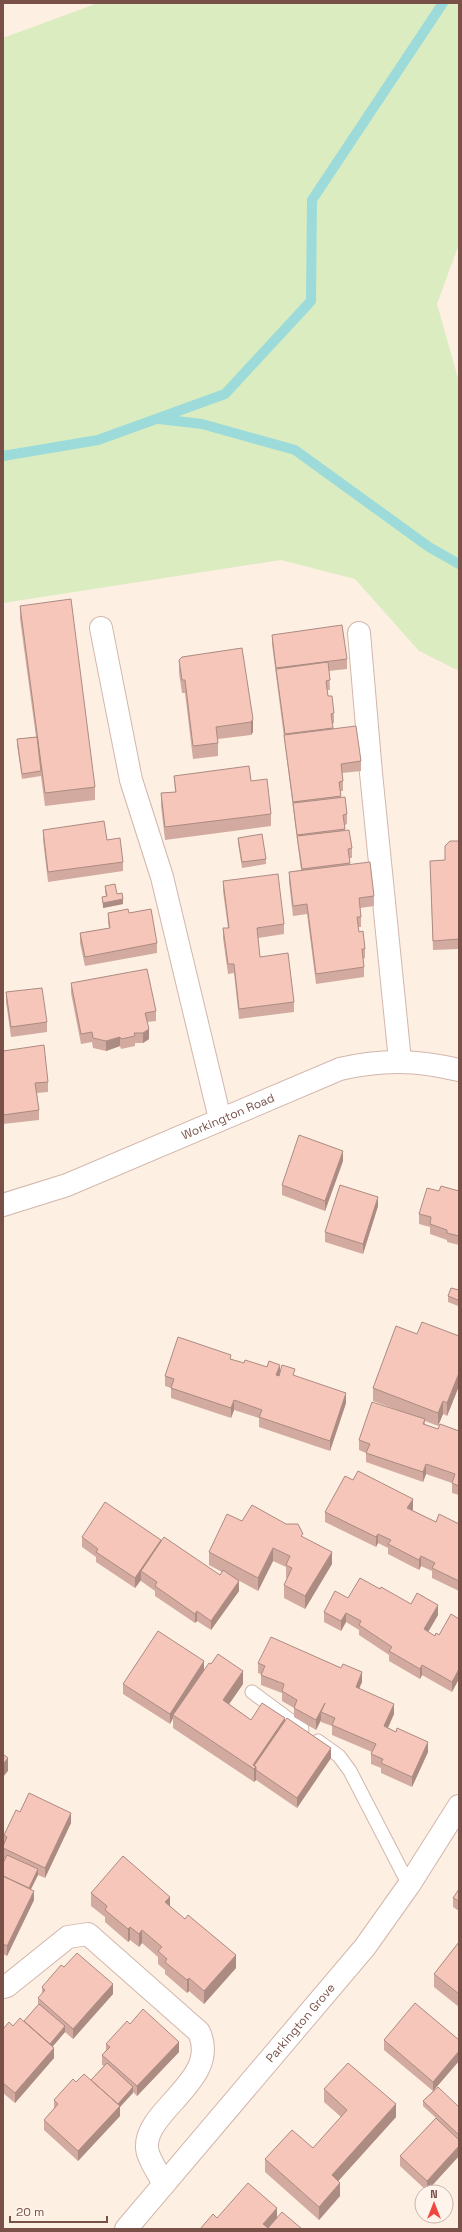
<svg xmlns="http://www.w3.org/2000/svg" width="462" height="2232" viewBox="0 0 462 2232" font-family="'Space Grotesk',sans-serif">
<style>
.green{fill:#daecc0}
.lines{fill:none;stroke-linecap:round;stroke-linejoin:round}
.stream{stroke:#9cdbda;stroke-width:10}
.service-casing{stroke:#d2b6ab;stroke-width:15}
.minor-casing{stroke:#d2b6ab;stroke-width:24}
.service{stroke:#fff;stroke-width:13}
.minor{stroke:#fff;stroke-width:22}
.wall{fill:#d3aa9f}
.shaded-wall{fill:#ac8b82}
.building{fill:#f5c6b9;stroke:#ac8b82}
.labels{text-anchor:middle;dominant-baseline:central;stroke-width:4;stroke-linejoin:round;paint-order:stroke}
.street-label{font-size:12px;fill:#785047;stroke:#fff4eb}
</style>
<rect width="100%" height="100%" fill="#feefe3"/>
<path class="green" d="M98,3H459V244L437,304L459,382V671L419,651L355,579L281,560L3,603V38Z"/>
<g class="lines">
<path class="stream" d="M159,419L202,424L295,450L429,547L459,564
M3,456L98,440L225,394L311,301L312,200L443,3"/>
<g class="service-casing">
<path id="service" d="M252,1692L302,1729
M318,1741L339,1756L350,1771L409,1885"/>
</g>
<g class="minor-casing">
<g id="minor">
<path d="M101,628L131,780L162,877L220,1119"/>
<path d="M359,633L371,773L400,1061"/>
<path id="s1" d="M3,1205L67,1185L340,1069C383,1059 416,1060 459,1070"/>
<path d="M3,1987L7,1986L68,1937L88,1934L199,2032C221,2080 144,2110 147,2148C148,2159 159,2174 164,2184"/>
<path id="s2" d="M126,2229L365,1947L409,1885L459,1806"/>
</g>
</g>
<use href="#service" class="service"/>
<use href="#minor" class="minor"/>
</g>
<path class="wall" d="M20,606L95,787V800L45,806L41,776L22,779L17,745V739L36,737L20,619Z
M272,635L347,659V669L329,671L330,690H327L328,696L334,713V723L332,724L333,729L361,761V771L342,773L343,781V791H340L341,797L347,814V824L345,825V830L352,848V858H349L350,864L374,896V906L360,908L361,917V927H358L359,932L365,949V958L363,959L364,967V977L316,984L307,914L293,916L289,882V872L301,870L272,644Z
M242,648L253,732L251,735L218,739V756L193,759L185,693H182L179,673V660Z
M174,776L251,781L271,814V826L165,840L161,806V793L175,792Z
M43,830L107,840L123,862V871L48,882L43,840Z
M238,838L266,859V864L242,868L238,843Z
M459,841V949L433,950L430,861L445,860V846Z
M223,881L284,924V934L258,938L260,957L294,1002V1012L239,1019L234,973L228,974L223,938V928H228L223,891Z
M105,886L117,894L123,904L103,908L102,897L106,896L105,892Z
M108,913H129L157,943V953L85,966L80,943V933L109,928L108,923Z
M71,983L156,1011V1021L147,1022L149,1039L143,1043H135V1046L121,1049L120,1046L106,1051L93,1048L92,1042L81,1044L71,993Z
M6,992L47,1022V1032L11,1037L6,1002Z
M3,1051L48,1082V1092L37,1093L39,1110V1120L3,1124Z
M343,1161L325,1211L282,1195V1185Z
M439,1191H459V1245L447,1242V1240L430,1234V1227L419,1224V1214Z
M378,1206L363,1254L325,1242V1232Z
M459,1290L458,1306L448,1302V1296Z
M417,1334L459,1336V1386L447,1416L443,1414L438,1426L425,1421V1424L438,1429L459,1431V1495L452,1493V1483L426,1474L423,1482L366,1462V1453L359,1450V1440L398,1410L373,1401V1388Z
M231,1359L244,1363L280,1373L295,1376L346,1403L330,1451L259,1427V1418L234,1410L231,1418L171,1398V1388L165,1386V1376Z
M353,1480L413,1509L412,1510L436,1522L459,1524V1591L432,1578V1571L421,1566L419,1570L388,1554V1548L378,1543L376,1547L325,1522V1512Z
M242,1521L303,1537L332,1564L305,1609L284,1598V1585L287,1578H286V1567L273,1561L258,1591L238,1580L239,1591L211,1630L197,1621L195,1623L155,1596V1591L141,1581V1580L135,1588L96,1562V1557L82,1547V1537L161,1542L220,1575L222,1572L209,1565V1552Z
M380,1589L411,1604L438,1615L428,1632L435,1636L439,1635L459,1619L452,1692L422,1675L420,1679L389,1661V1655L359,1635V1630L346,1622L341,1631L324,1622V1612L348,1598Z
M258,1663L362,1682L359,1688L394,1714L388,1728L428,1752L412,1787L381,1773V1768L371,1764V1754L372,1752L332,1735V1726L321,1722V1720L316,1730L294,1717V1708L282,1701V1693L261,1685V1674L258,1673Z
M211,1664L243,1684L229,1704L251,1720L285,1722L331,1758L297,1808L256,1780L254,1782L173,1728V1718L170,1724L123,1694V1684L204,1670Z
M20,1812L71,1823L45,1878L38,1875L31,1889L34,1900L7,1956L3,1954V1863L5,1859L3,1858L4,1835Z
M459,1889V1911L453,1907V1898Z
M91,1893L170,1906L236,1968L204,2004L189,1991L187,1993L165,1974V1970L158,1964V1957L142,1943L139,1947L130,1940L128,1942L105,1922V1917L91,1906Z
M459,1942V2007L434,1987V1974Z
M64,1967L113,1994L73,2039L65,2032L53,2046L54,2058L15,2103L3,2093V2029L13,2026L24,2021L38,2005V1998L42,1994V1987Z
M130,2024L179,2052L137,2096L133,2092L120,2107V2116L78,2161L44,2130V2120L54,2109V2100L91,2080L104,2066L102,2065V2055L106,2050V2044Z
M384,2040L459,2061L434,2090L459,2107V2156L427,2191L400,2166V2156L436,2118L423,2106V2101L433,2091L384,2050Z
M324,2089L396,2117L338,2181L340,2196L319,2220L265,2172V2159L313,2148L341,2117L324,2102Z"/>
<path class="shaded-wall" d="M253,719V732L251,735V722Z
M123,899V904L103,908V903Z
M149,1029V1039L143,1043V1033Z
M120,1037V1046L106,1051V1041Z
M343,1151V1161L325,1211V1201Z
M378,1197V1206L363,1254V1244Z
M280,1365V1375L276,1385V1375Z
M459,1373V1386L447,1416V1403Z
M346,1393V1403L330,1451V1441Z
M234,1400V1410L231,1418V1408Z
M443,1401V1414L438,1426V1413Z
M426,1464V1474L423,1482V1472Z
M413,1499V1509L407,1518V1508Z
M378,1534V1543L376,1547V1537Z
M161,1540V1549L141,1571V1580L135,1588V1578Z
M273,1548V1561L258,1591V1578Z
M332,1552V1564L305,1609V1596Z
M421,1556V1566L419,1570V1560Z
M239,1581V1591L211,1630V1621Z
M438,1605V1615L424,1639V1629Z
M197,1611V1621L195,1623V1614Z
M346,1613V1622L341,1631V1621Z
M204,1661V1671L173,1715V1718L170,1724V1714Z
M422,1665V1675L420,1679V1669Z
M459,1669V1679L452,1692V1682Z
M243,1671V1684L223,1713V1700Z
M362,1672V1682L356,1696V1687Z
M325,1703L321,1712V1720L316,1730V1720Z
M394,1704V1714L384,1736V1726Z
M285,1718V1731L256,1770V1780L254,1782V1769L253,1765Z
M428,1742V1752L412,1787V1777Z
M331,1748V1758L297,1808V1798Z
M8,1758V1771L3,1777V1764Z
M71,1813V1823L45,1878V1868Z
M38,1869V1875L27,1897V1892Z
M34,1891V1900L7,1956V1946Z
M170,1897V1910L165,1902Z
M130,1927V1940L128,1942V1929Z
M142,1930V1943L139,1947V1934Z
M236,1955V1968L204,2004V1991Z
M189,1978V1991L187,1993V1980Z
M113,1984V1994L73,2039V2029Z
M65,2026V2032L48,2052V2046Z
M179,2042V2052L137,2096V2086Z
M54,2048V2058L15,2103V2093Z
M459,2051V2061L433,2091V2082Z
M133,2087V2093L120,2107V2116L78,2161V2151L115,2106Z
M396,2104V2117L332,2188V2175Z
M459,2146V2156L427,2191V2181Z
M340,2183V2196L319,2220V2207Z
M277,2208V2221L270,2229H263V2224Z"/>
<path class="building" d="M71,599L95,787L45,793L20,606Z
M342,625L347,659L276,668L272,635Z
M242,648L253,719L251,722L216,727L218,743L193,746L185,680H182L179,660L182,657Z
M328,662L330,680L326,681L328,696H332L334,713L331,714L333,728L285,734L276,669Z
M356,726L361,761L341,764L343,781L339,782L341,796L293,802L284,735Z
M37,737L41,771L22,774L17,739Z
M249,766L251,781L267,779L271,814L165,827L161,793L176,792L174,776Z
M345,797L347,814L343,815L345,829L297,835L293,803Z
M104,821L107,840L120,838L123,862L48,872L43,830Z
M349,830L352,848L348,849L350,863L302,869L297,836Z
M262,834L266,859L242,862L238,838Z
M450,841H459V939L433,941L430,861L445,860V846Z
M370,862L374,896L359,898L361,917H357L359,932L363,931L365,949H362L364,967L316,974L307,904L293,906L289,872Z
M278,874L284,924L257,928L260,957L288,953L294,1002L239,1009L234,964H228L223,928H229L223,881Z
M115,884L117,894L122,893L123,899L103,903L102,897L107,896L105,886Z
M128,909L129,913L151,909L157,943L85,957L80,933L110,928L108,913Z
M147,969L156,1011L145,1013L149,1029L143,1033H134L135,1036L121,1039L120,1037L106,1041L93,1038L92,1032L81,1034L71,983Z
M42,988L47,1022L11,1027L6,992Z
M44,1045L48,1082L35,1083L39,1110L3,1115V1051Z
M299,1135L343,1151L325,1201L282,1185Z
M340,1185L378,1197L363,1244L325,1232Z
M441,1186L459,1191V1236L447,1233V1230L430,1224L431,1217L419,1214L427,1188L439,1191Z
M451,1288L459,1290V1298L458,1300L448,1296Z
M422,1322L459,1336V1373L447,1403L443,1401L438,1413L373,1388L396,1326L417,1334Z
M178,1337L231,1355L230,1359L244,1363L245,1360L267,1367L269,1361L280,1365L276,1375L279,1376L282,1365L295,1369L293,1375L346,1393L330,1441L259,1417L262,1410L234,1400L231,1408L171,1388L174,1379L165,1376Z
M372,1402L425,1419L423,1424L438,1429L440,1424L459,1431V1486L452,1483L455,1474L426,1464L423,1472L366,1453L370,1444L359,1440Z
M358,1471L413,1499L407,1508L436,1522L439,1514L459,1524V1581L432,1568L435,1563L421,1556L419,1560L388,1544L391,1540L378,1534L376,1537L325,1512L345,1476L353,1480Z
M105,1502L161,1540L135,1578L96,1552L98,1549L82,1537Z
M252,1505L286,1524H298L303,1534L301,1536L332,1552L305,1596L284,1585L292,1568L286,1565L290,1556L273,1548L258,1578L209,1552L227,1514L242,1521Z
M164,1537L220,1575L223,1570L239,1581L211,1621L197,1611L195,1614L155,1586L157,1582L141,1571Z
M360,1578L380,1589L381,1587L411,1604L417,1593L438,1605L424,1629L435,1636L436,1633L439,1635L451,1614L459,1619V1669L452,1682L422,1665L420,1669L389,1651L392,1647L359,1625L361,1621L346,1613L341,1621L324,1612L335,1591L348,1598Z
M158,1631L204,1661L170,1714L123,1684Z
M271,1637L341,1668L343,1664L362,1672L356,1687L394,1704L384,1726L396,1732L397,1728L428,1742L412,1777L381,1763L383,1759L371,1754L376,1744L332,1725L335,1718L321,1712L325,1703L316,1720L294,1708L297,1700L282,1691L284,1684L261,1675L265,1666L258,1663Z
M218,1654L243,1671L223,1700L251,1720L262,1703L285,1718L253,1765L256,1767L254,1769L173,1715L209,1663L211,1664Z
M287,1718L331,1748L297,1798L256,1770V1767L254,1766Z
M3,1754L8,1758L3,1764Z
M29,1793L71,1813L45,1868L3,1848V1846L7,1837L4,1835L16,1810L20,1812Z
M7,1855L38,1869L29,1888L3,1876V1863Z
M123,1856L170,1897L165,1902L185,1919L188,1915L236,1955L204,1991L189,1978L187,1980L165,1962L167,1959L158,1951L162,1947L142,1930L139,1934L130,1927L128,1929L105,1910L107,1906L91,1893Z
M3,1876L34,1891L7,1946L3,1944Z
M459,1889V1901L453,1898Z
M459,1942V1994L434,1974Z
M77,1953L113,1984L73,2029L38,1998L45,1990L42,1987L61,1965L64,1967Z
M415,2003L459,2040V2051L433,2082L384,2040Z
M39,2004L65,2026L50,2044L24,2021Z
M143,2009L179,2042L137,2086L102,2055L110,2047L106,2044L127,2021L130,2024Z
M20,2018L54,2048L15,2093L3,2083V2029L9,2022L13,2026Z
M107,2063L133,2087L118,2104L91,2080Z
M348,2063L396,2104L332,2175L340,2183L319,2207L265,2159L292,2130L313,2148L347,2110L324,2089Z
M84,2074L120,2106L78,2151L44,2120L58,2104L54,2100L73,2079L76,2082Z
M438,2087L459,2107V2135L423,2101Z
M436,2118L459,2140V2146L427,2181L400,2156Z
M248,2183L277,2208L263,2224L268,2228L282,2212L302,2229H200L213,2214L217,2218Z"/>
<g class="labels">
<g class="street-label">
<text stroke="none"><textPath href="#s1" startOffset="242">Workington Road</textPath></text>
<text stroke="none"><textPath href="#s2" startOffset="270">Parkington Grove</textPath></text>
</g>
</g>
<rect width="462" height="2232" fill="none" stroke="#785047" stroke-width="8"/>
<g transform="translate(434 2204)"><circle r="19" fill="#fff4eb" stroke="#c9b2a9"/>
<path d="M0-3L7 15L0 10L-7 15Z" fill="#f04840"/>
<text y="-6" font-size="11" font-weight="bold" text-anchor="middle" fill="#785047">N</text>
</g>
<path d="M10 2216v6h97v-6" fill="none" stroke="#785047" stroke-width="2"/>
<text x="16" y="2216" font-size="12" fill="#785047" stroke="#fff4eb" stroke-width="3" paint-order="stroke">20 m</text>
</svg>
